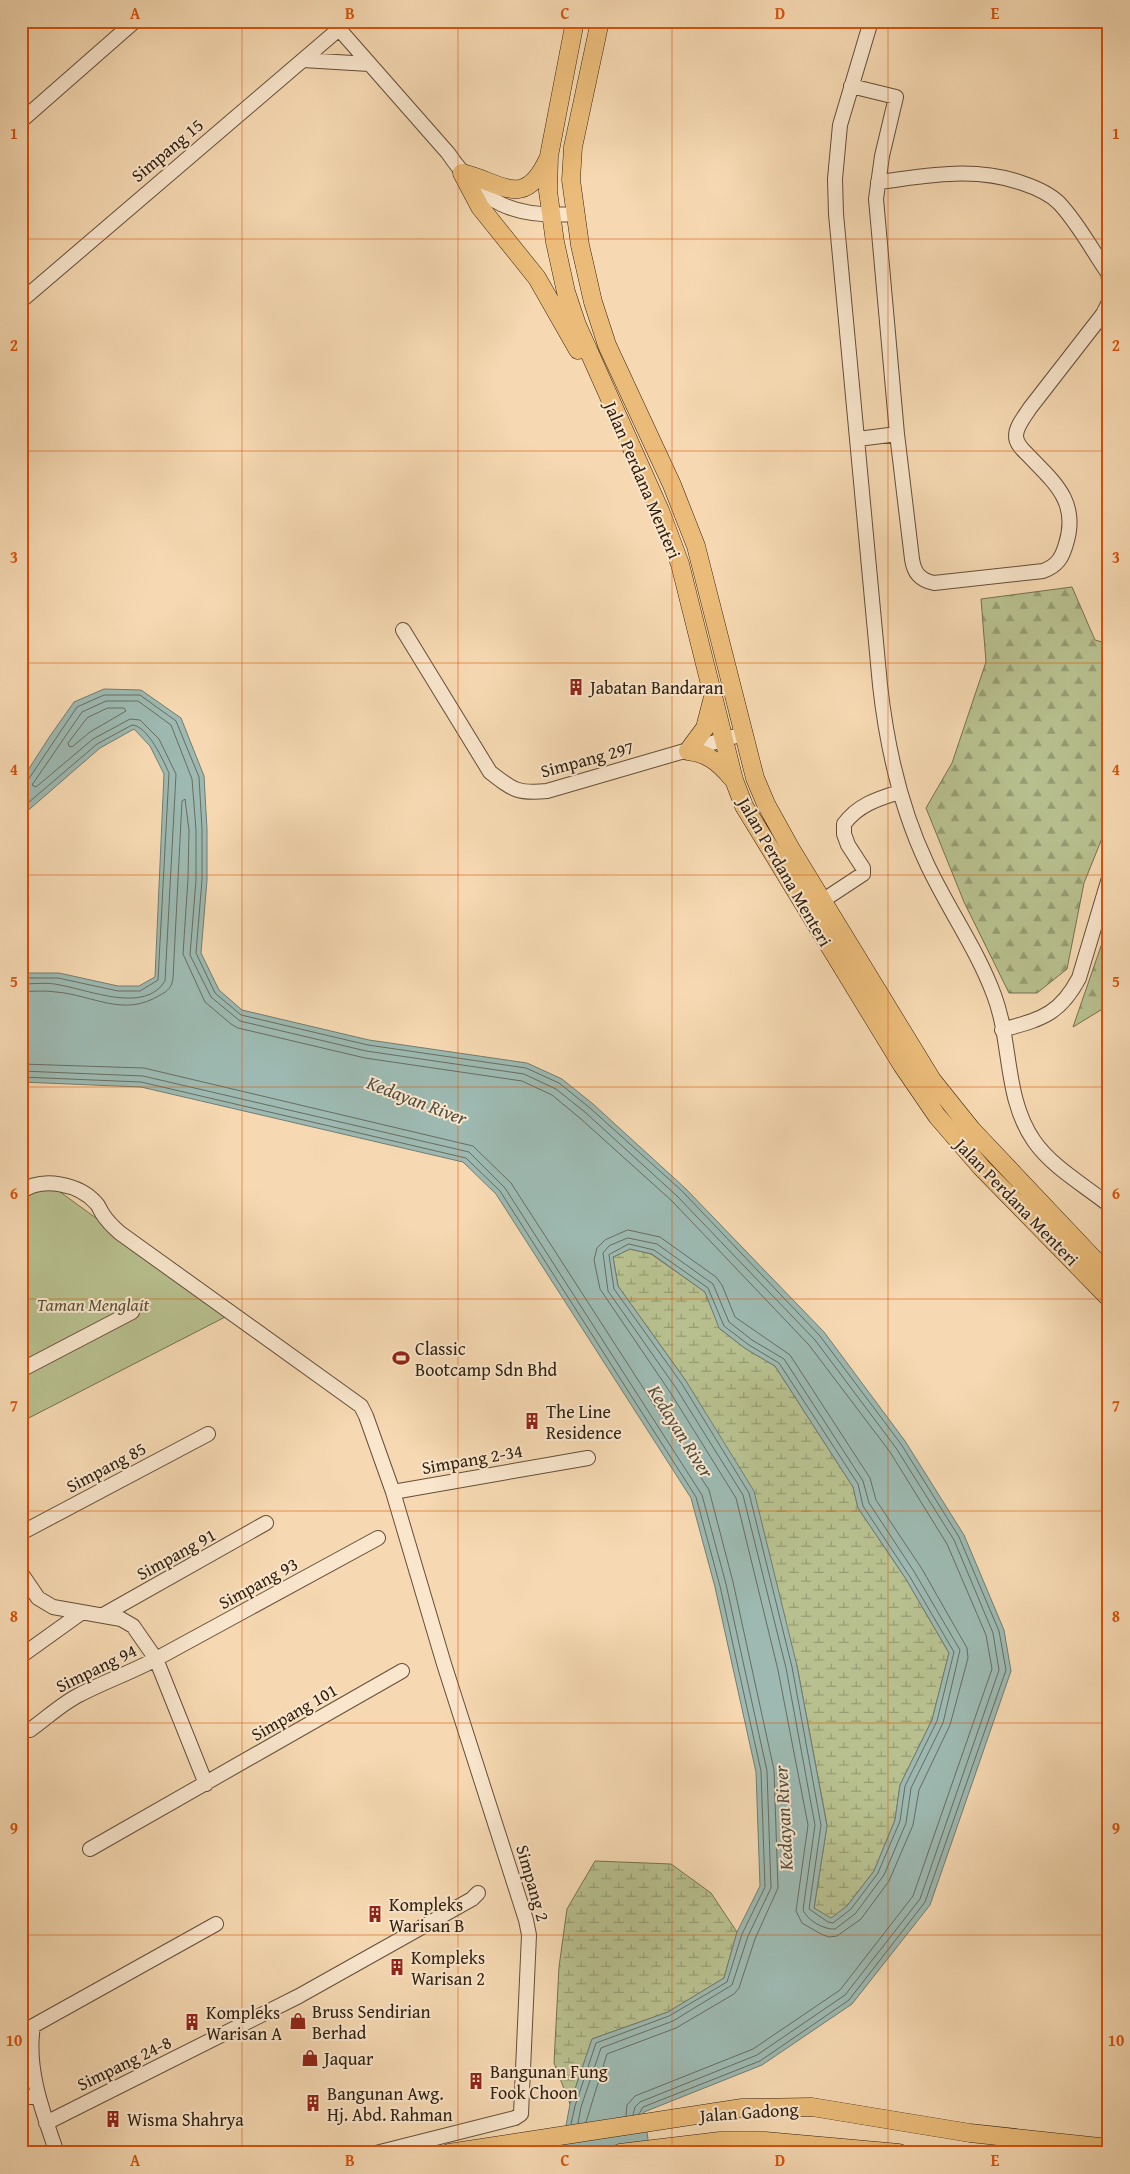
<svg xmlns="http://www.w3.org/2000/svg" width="1130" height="2174" viewBox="0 0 1130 2174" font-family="'Gentium Book Plus',serif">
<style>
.green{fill:#b8c08f;stroke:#75704f}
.forest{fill:url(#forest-firs);stroke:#75704f}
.wetland{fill:url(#wetland-marsh);stroke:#75704f}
.water{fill:#9db9b1;stroke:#727c70;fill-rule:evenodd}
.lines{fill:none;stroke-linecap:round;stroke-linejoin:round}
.shore{stroke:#686c60;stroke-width:1}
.minor-casing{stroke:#634e38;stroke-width:16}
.major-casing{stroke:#32200f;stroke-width:19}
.minor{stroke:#f9e6cd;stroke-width:14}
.major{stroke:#ebbc79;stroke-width:18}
.grid{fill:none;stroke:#d6530c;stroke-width:1;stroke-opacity:0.55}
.labels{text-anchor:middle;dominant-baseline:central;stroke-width:4;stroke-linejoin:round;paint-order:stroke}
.street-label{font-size:18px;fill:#32200f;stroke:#f9e6cd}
.poi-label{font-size:18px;fill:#32200f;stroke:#f9e6cd;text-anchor:start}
.park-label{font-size:18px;font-style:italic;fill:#5a5035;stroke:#f9e6cd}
.water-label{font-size:19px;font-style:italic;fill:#524e40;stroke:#f9e6cd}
.neatline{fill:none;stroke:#d6530c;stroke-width:2}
.grid-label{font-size:16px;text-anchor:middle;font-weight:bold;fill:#d6530c}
</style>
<defs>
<pattern id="forest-firs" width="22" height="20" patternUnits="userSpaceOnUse" patternTransform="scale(1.25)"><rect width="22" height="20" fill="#b8c08f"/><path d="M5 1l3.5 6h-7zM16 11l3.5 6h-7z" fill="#969c73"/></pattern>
<pattern id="wetland-marsh" width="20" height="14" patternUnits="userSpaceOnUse" patternTransform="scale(1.25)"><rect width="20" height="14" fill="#b8c08f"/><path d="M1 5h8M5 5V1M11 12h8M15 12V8" fill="none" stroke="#969c73"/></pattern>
</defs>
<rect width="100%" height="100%" fill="#f6d9b2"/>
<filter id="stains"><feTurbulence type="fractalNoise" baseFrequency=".004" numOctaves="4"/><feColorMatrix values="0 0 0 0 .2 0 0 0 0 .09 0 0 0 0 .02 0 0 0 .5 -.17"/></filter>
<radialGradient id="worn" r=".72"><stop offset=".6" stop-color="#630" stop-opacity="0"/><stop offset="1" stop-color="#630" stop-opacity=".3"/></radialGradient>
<path class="green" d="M41,1178L229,1315L21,1422V1193Z"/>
<path class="forest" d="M1072,587L1095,640L1109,644V821L1084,883L1067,969L1037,993H1009L964,902L926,808L952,763L986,662L981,599Z
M1109,923V1005L1073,1027Z"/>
<path class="wetland" d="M630,1249L651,1254L705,1292L720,1329L746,1349L775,1366L853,1487L858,1508L906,1579L949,1653L932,1720L900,1785L895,1820L874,1871L847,1906L831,1919L814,1908L827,1825L797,1666L686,1381L618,1286L613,1257Z
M595,1861L671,1864L711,1893L737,1932L724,1978L668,2012L592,2039L570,2104L554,2063L559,1967L567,1909Z"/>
<path class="water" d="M104,689L141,690L181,718L204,776L207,829V880L201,953L219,990L242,1010L369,1040L527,1063L562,1079L593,1104L685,1188L824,1332L905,1441L964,1535L1004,1630L1011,1671L930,1905L852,2004L762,2065L644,2112L650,2153H561L570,2104L592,2039L668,2012L724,1978L737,1932L760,1886L756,1772L715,1587L691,1498L496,1194L463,1162L141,1087L21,1082V973H59L118,986H139L155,977L164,774L150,746L134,729L100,748L24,814L21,813V781L50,736L74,702ZM630,1249L652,1254L705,1292L719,1328L746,1349L775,1366L853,1487L858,1508L906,1579L949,1653L932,1720L900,1785L895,1820L874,1871L847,1906L831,1918L814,1908L827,1826L797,1666L754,1491L686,1381L618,1286L613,1257Z"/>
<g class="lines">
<path class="shore" d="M108,708H124L126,711L90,732L72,747L69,746L68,743L87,718Z
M21,782L28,780L77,707L104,695H140L176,721L199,777L202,829V880L196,953L215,993L241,1015L368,1045L526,1068L559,1083L590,1108L682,1191L820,1336L901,1444L959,1537L999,1631L1006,1670L925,1902L849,2000L760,2061L643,2107L639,2114
M21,809L97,744L132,725C148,726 163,760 169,773L158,980L140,991H118L58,978H21
M21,984C34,984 48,982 60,985C89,990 145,1014 165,981L176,774L159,739L140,720L130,719L93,739L36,787L32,785L82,712L106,701H138L171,725L192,779L196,830V880L190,955L211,997L240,1021L366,1051L524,1074L556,1089L586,1113L677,1196L815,1340L896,1448L954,1540L993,1633L999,1670L920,1899L845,1995L757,2055L640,2102L635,2107L633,2115
M21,991C33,992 45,990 56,992C93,995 124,1018 160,995C168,991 172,987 173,978L182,801L185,799L189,830L188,879L183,954L205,1002L231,1024L238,1028L365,1058L522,1081L552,1095L581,1119L672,1201L809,1345L890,1452L947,1544L986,1635L992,1669L913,1896L840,1990L753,2049L635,2096L627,2105L626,2116
M21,1064L144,1068L473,1146L511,1183L709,1490L733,1582L774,1770L778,1888L755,1939L739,1988L734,1994L676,2028L607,2054L586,2122
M21,1071L143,1076L469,1152L505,1188L702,1495L726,1584L767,1771L771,1888L748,1936L732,1985L673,2021L601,2048L581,2107L578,2123
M21,1077L141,1082L466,1158L500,1191L696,1497L720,1586L761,1771L765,1887L742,1934L727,1982L669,2016L596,2043L575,2106L571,2124
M628,1230L660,1237L716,1277L722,1285L735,1317L790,1355L870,1478L876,1500L922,1569L967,1648L968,1658L950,1725L919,1790L913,1825L889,1881L861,1919L837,1936L829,1937L821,1934L802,1923L796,1911L808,1825L778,1670L736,1498L670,1392L600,1289L594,1260L597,1248L605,1240Z
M628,1238L657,1244L713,1284L729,1322L752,1340L784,1359L863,1481L869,1503L915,1573L960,1650L943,1723L911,1788L906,1823L884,1875L855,1914L835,1929C824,1930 807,1920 803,1910L815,1825L786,1668L743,1495L676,1388L608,1291L603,1253L609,1246Z
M629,1244L654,1250L708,1288L724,1326L749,1345L779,1363L858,1484L863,1506L910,1577L954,1652L937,1721L905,1786L900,1821L878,1873L851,1909L833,1923L828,1922L809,1909L821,1825L792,1667L749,1493L682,1384L614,1289L609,1255Z"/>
<g class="minor-casing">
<path id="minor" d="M332,21L448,153C483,204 513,218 574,214
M871,21L840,125L835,179L836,214L880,685C887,748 900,807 927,864C948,909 977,949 994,995C1012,1042 1004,1098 1034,1141C1052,1167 1084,1185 1109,1205
M303,60L369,64
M851,86L896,97L882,156L876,199L897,434L912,559C914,573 920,580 934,583L1043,571C1057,566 1062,558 1066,544C1079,502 1055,483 1028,455C1023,450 1016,444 1016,436C1016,426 1025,416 1030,408L1103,314L1109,302
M21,121L135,21
M878,182C928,176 973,166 1022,183C1034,187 1050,194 1059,203C1078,223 1092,250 1108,273L1109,279
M21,301L339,29
M858,439L897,434
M403,630L490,772C513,790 518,794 547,791L743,734
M822,901L863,874V868L848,845L844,834V824C858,805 877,799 899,792
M1002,1030C1040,1019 1059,1016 1079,978L1109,878
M21,1192C42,1176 79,1184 96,1203C99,1206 100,1210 102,1213C107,1221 113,1227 120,1233L361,1406L366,1416L393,1492L444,1664L526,1920L529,1935L521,2114L515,2118L376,2153
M21,1370L132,1312
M393,1492L588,1458
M21,1533L208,1434
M21,1573L38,1598L53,1607L121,1619L133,1626L156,1659L206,1784
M103,1615L266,1523
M21,1656L81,1613
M30,1730C47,1718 62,1703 81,1694C106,1681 132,1672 156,1659L378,1538
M90,1849L402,1671
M21,2099L37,2095
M46,2123L299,1996L472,1899L478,1893
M57,2153C43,2113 26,2069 33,2026L216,1924"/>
</g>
<g class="major-casing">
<path id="major" d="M575,21L549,156L548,191L555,242L566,292L577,325L661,513L680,564L734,780L744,806L902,1065L937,1116L981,1167L1109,1298
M600,21L573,147L571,180L580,245L593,302L607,345L672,485L696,546L755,778L766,804L792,851L932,1080L972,1130L1109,1275
M462,173L480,207L537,278L578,350
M462,173C501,182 524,211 548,159
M688,751L705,728L712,701
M688,751C708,753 719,763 732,778
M449,2153L742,2108L812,2107L970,2133L1109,2148
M620,2153L720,2141H765L899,2153"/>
</g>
<use href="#minor" class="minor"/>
<use href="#major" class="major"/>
</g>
<path class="grid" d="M242,21V2153M458,21V2153M672,21V2153M888,21V2153M21,239H1109M21,451H1109M21,663H1109M21,875H1109M21,1087H1109M21,1299H1109M21,1511H1109M21,1723H1109M21,1935H1109"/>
<defs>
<g id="building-bare" transform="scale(1.35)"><path d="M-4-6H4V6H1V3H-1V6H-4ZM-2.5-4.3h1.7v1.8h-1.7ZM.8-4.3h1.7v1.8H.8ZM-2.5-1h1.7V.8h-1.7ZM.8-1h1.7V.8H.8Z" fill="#8f2418" stroke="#f9e6cd" stroke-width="2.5" paint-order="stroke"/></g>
<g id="stadium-bare" transform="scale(1.35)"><path d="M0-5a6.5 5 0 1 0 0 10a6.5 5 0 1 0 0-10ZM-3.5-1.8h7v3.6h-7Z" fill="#8f2418" stroke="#f9e6cd" stroke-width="2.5" paint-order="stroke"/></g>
<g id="shop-bare" transform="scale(1.35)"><path d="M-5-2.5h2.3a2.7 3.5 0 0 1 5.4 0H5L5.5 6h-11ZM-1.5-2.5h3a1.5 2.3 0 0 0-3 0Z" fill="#8f2418" stroke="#f9e6cd" stroke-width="2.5" paint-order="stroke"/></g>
</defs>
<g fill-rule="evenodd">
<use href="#building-bare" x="576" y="687"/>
<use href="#stadium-bare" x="401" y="1358"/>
<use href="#building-bare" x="532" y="1421"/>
<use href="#building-bare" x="375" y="1914"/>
<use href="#building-bare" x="397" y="1967"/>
<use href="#shop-bare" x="298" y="2021"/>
<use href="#building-bare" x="192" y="2022"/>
<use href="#shop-bare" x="310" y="2058"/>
<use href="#building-bare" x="476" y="2081"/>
<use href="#building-bare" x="313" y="2103"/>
<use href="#building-bare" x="113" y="2119"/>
</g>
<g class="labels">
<g class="street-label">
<text transform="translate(167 150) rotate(-40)">Simpang 15</text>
<text transform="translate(643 480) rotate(67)">Jalan Perdana Menteri</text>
<text transform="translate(587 759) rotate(-15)">Simpang 297</text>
<text transform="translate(785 872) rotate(60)">Jalan Perdana Menteri</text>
<text transform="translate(1017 1202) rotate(46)">Jalan Perdana Menteri</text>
<text transform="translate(472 1459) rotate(-10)">Simpang 2-34</text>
<text transform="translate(106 1467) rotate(-28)">Simpang 85</text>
<text transform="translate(176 1554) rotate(-29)">Simpang 91</text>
<text transform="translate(258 1583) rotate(-29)">Simpang 93</text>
<text transform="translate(96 1668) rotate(-26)">Simpang 94</text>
<text transform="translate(294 1712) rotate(-30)">Simpang 101</text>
<text transform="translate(533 1883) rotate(74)">Simpang 2</text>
<text transform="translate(124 2063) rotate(-26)">Simpang 24-8</text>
<text transform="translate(749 2112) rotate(-4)">Jalan Gadong</text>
</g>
<g class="poi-label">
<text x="590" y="687">Jabatan Bandaran</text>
<text x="415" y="1348">Classic<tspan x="415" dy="21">Bootcamp Sdn Bhd</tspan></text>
<text x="546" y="1411">The Line<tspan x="546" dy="21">Residence</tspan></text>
<text x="389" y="1904">Kompleks<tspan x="389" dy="21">Warisan B</tspan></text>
<text x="411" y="1957">Kompleks<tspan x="411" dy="21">Warisan 2</tspan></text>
<text x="312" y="2011">Bruss Sendirian<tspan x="312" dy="21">Berhad</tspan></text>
<text x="206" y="2012">Kompleks<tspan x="206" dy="21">Warisan A</tspan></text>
<text x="324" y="2058">Jaquar</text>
<text x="490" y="2071">Bangunan Fung<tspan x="490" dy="21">Fook Choon</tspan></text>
<text x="327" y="2093">Bangunan Awg.<tspan x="327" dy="21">Hj. Abd. Rahman</tspan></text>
<text x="127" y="2119">Wisma Shahrya</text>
</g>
<g class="park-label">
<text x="93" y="1304">Taman Menglait</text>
</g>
<g class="water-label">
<text transform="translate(417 1100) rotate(21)">Kedayan River</text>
<text transform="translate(681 1431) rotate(58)">Kedayan River</text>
<text transform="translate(783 1818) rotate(-93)">Kedayan River</text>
</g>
</g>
<rect width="1130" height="2174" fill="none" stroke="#f6d9b2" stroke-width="55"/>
<rect x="28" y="28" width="1074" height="2118" class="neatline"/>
<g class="grid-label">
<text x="135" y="19">A</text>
<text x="350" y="19">B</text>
<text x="565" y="19">C</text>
<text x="780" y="19">D</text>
<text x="995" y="19">E</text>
<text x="14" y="139">1</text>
<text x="1116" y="139">1</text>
<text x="14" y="351">2</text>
<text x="1116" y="351">2</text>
<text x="14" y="563">3</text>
<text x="1116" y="563">3</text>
<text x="14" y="775">4</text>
<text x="1116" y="775">4</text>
<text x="14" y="987">5</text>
<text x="1116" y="987">5</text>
<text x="14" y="1199">6</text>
<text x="1116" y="1199">6</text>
<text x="14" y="1411">7</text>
<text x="1116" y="1411">7</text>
<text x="14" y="1622">8</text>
<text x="1116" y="1622">8</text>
<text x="14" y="1834">9</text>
<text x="1116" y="1834">9</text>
<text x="14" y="2046">10</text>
<text x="1116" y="2046">10</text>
<text x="135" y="2166">A</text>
<text x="350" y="2166">B</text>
<text x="565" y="2166">C</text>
<text x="780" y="2166">D</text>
<text x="995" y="2166">E</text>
</g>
<rect width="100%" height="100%" filter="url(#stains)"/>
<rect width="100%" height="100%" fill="url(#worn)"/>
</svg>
